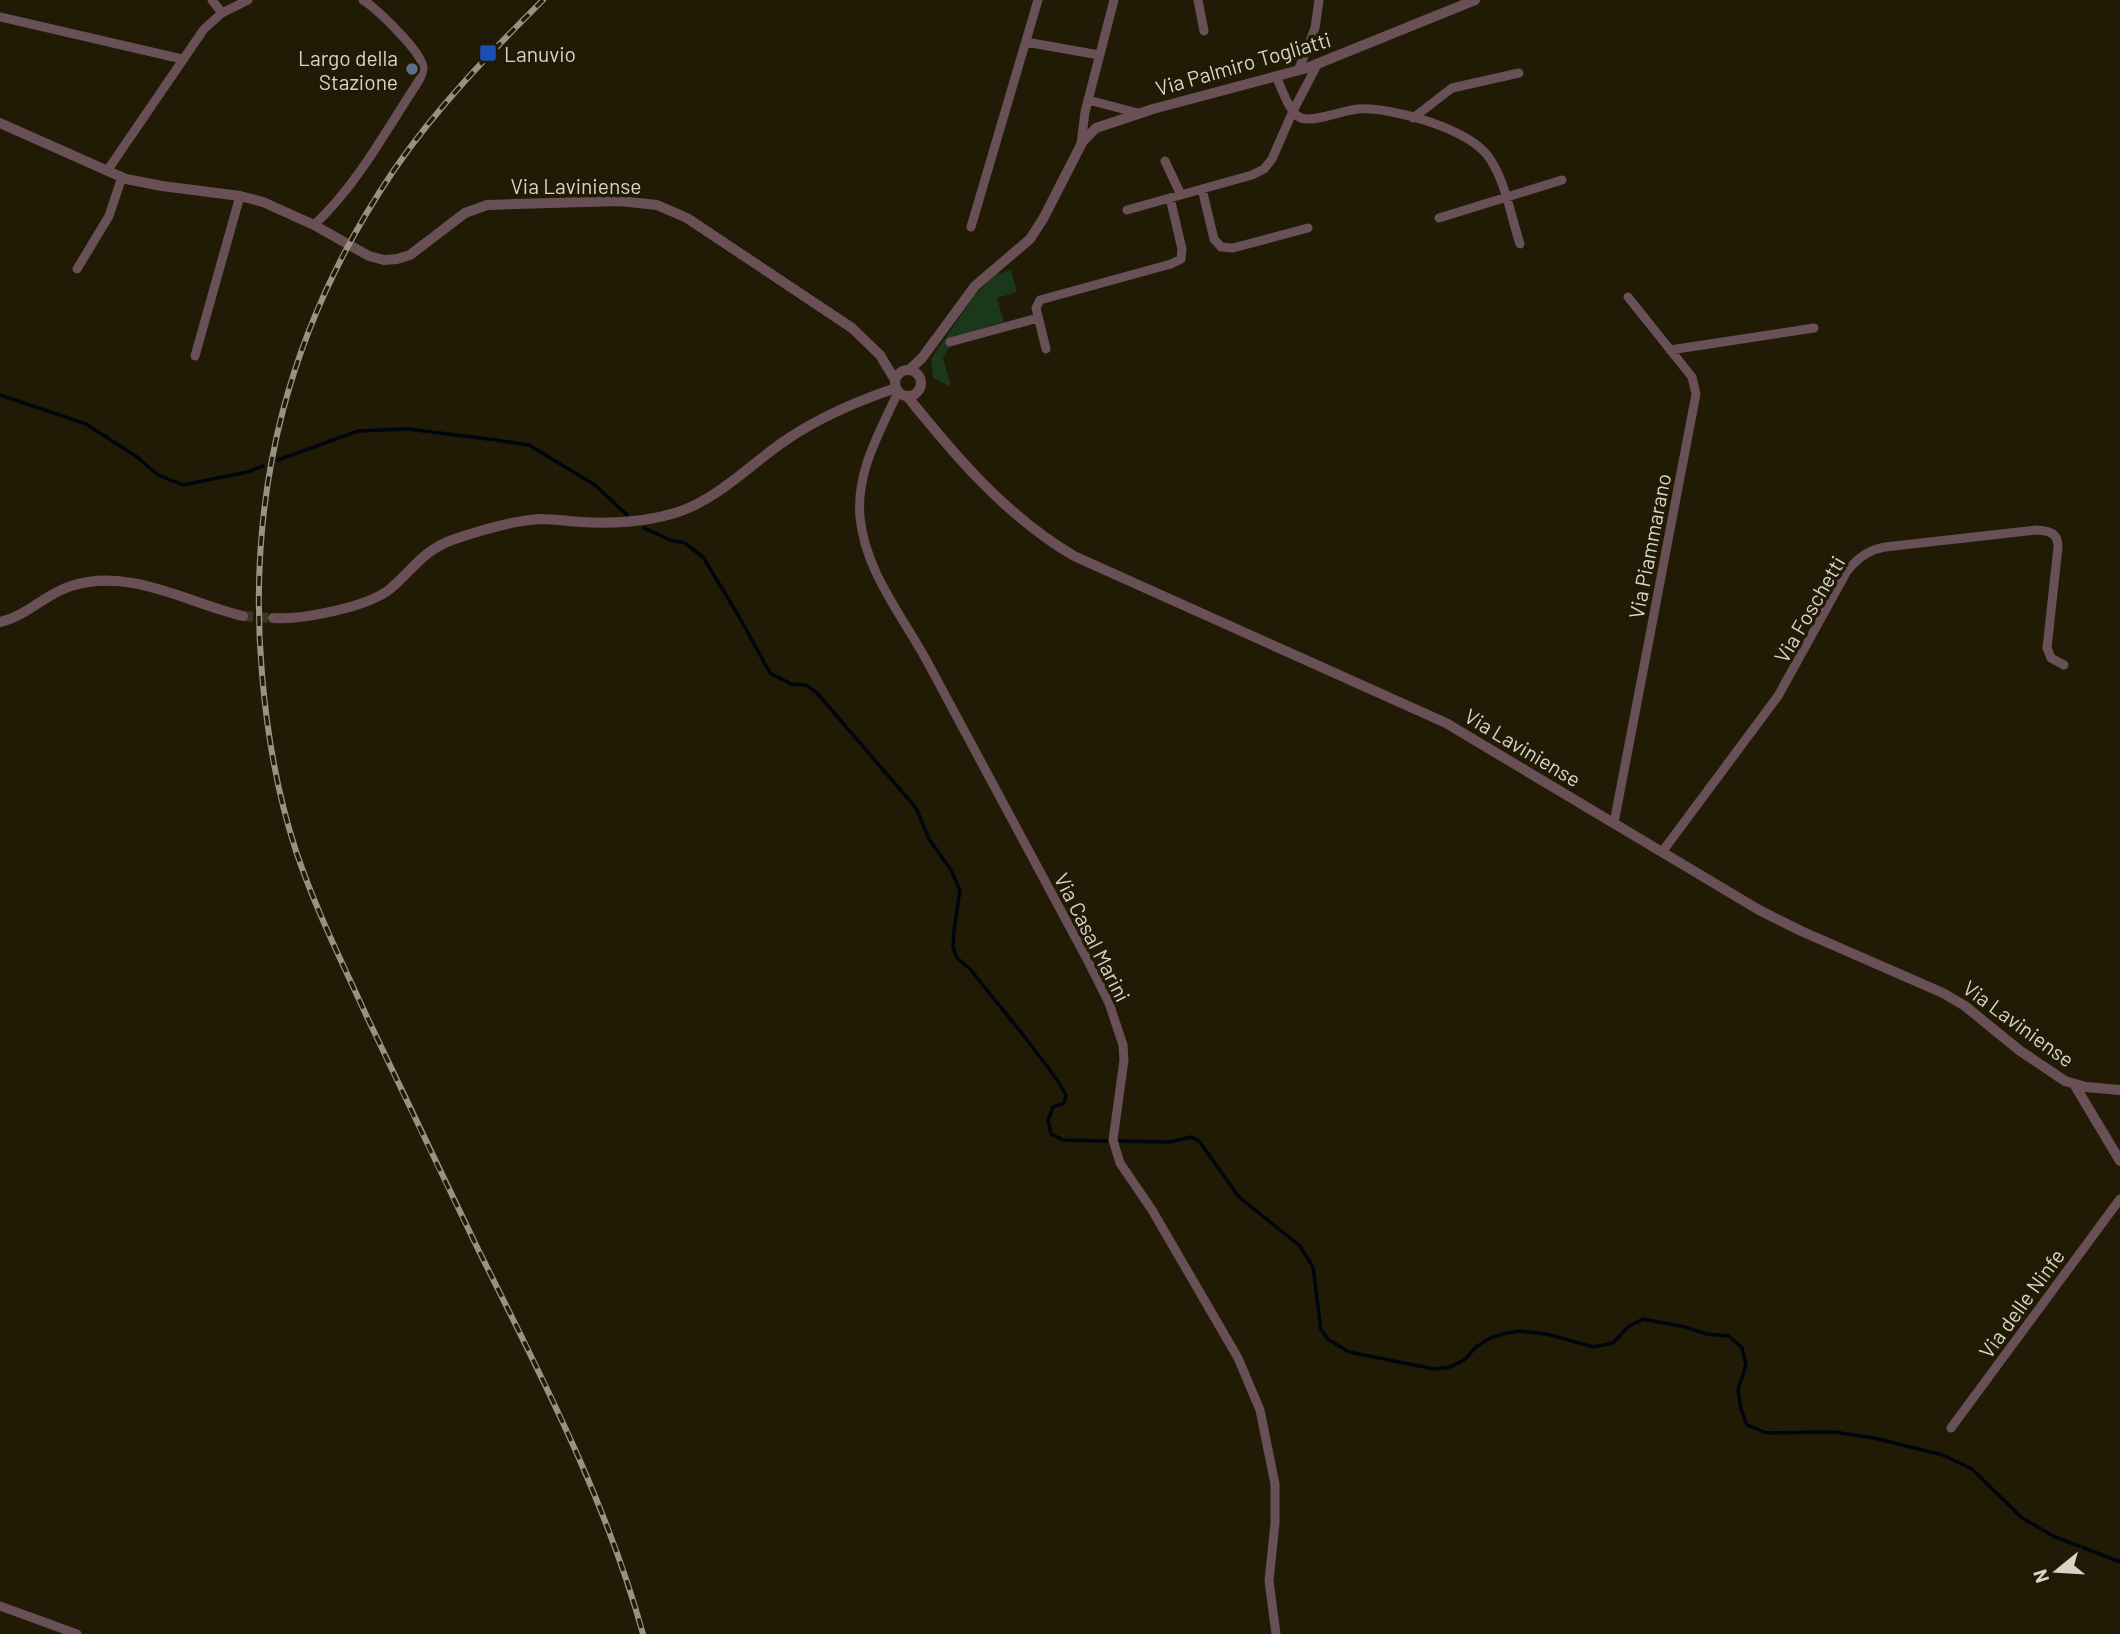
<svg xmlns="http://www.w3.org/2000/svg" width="2120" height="1634" viewBox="0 0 2120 1634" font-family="Barlow,sans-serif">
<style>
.green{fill:#1b381b}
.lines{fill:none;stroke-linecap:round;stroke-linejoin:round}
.stream{stroke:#00060e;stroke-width:3.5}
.tertiary-tunnel{stroke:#3c3723;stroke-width:10;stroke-dasharray:10 5;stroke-linecap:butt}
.minor{stroke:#694f56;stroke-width:9}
.tertiary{stroke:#694f56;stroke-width:10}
.rail-casing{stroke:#979282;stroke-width:6}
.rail{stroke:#211b06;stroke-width:3.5;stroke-dasharray:10;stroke-linecap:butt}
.transit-dot{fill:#1a4fb4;stroke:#211b06;stroke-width:2.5}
.service-dot{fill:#5c6f8a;stroke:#211b06;stroke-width:2.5}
.labels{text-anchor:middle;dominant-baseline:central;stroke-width:7;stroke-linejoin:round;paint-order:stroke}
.poi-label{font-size:21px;fill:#d8d4c7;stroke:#211b06;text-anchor:start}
.street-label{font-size:21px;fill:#d8d4c7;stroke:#211b06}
</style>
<rect width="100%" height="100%" fill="#211b06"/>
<path class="green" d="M1011,270L1017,292L997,298L1004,322L956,336L943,358L951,387L933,378L931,359L975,295L995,275Z"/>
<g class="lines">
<path class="stream" d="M0,395L86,424L137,457L158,475L183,485L247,472L263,466
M278,460L358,431L408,429L496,440L529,445L595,485L627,515
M644,528L670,540L685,543L703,557L741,620L770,673L791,684L806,685L817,693L916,808L929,839L951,870L960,890L954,931L953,947L957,958L970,969L1028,1041L1058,1081L1066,1095L1064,1103L1053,1107L1048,1120L1051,1134L1063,1140L1107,1141
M1119,1141L1170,1142L1191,1137L1199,1141L1239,1197L1300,1246L1313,1267L1321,1330L1329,1340L1349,1352L1434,1369L1450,1367L1464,1360L1475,1348L1490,1338L1506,1333L1520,1331L1547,1334L1593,1347L1613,1343L1628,1327L1643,1319L1685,1327L1707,1334L1729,1336L1742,1348L1746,1365L1738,1390L1741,1409L1747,1425L1767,1433L1834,1432L1874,1438L1943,1455L1972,1469L2022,1518L2053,1536L2120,1562"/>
<path class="tertiary-tunnel" d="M243,616L273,618"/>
<path class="minor" d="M212,0L222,13
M1198,0L1204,31
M0,17L182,59
M1026,42L1099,55
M1298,71L1315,28L1319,0
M1276,77C1282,88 1289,113 1301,118C1313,123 1344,110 1358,109C1393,107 1471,129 1490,159C1506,183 1511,217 1520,244
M1088,100L1138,113
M1413,118L1452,88L1519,73
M1081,144L1085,112L1114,0
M1165,161L1181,195
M107,171L204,29L222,13L248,0
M1202,189L1214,239L1221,247L1233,248L1308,228
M1127,210L1252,175L1264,169L1272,159L1293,111L1317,65
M1439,218L1562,180
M314,225C357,185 385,132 418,82C421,77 423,73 423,67C421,51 377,9 363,0
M971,227L1038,0
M77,269L109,216L122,177
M950,342L1038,318
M1046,349L1036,308L1040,300L1171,264L1181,259L1182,249L1170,198
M1670,350L1814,328
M195,356L240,196
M898,392C880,432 856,471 860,517C865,572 904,618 929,665C983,764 1035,863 1088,961L1109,1003L1123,1045L1124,1060L1113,1140L1120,1163L1152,1210L1238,1358L1260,1410L1275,1484V1523L1269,1581L1276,1634
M1614,823L1696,394L1692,377L1628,297
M1662,852L1778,696L1847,571C1858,558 1868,550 1885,547L2037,530C2050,531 2058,533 2058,547L2047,648L2051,658L2064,665
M1951,1428L2120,1199
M0,1606L77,1634"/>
<path class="tertiary" d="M0,123L126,179L162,186L240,196L263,202L314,225L369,256L384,260L397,259L410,255L465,213L487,205L619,201L657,205L687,218L852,328L880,355L895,380
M909,370L922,358L975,286L1030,239L1043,219L1083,141L1096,128L1153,109L1307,68L1475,0
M895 383a13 13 0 1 1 26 0a13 13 0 1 1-26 0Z
M907,396C956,457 1005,515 1074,556L1446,723L1759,910L1801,931L1943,993L1965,1006L2019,1050L2065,1081L2086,1087L2120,1090
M273,618C302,620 368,607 390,589C412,571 422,551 452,540C478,531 511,521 539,519C553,519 567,521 581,522C615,524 649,522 681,511C720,497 752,463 786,440C820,417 857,401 896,388
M0,622C27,616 45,594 71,586C129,567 188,603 243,616
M2074,1084L2120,1161"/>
<g class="rail-casing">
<path id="rail" d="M543,0C490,53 437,107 394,170C290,324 246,489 262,674C267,734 277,793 296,851C315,908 342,962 367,1017C403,1093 439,1169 476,1245C539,1372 605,1497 643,1634"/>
</g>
<use href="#rail" class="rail"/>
</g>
<rect class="transit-dot" x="479" y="44" width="18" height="18" rx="3.5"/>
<circle class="service-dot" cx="412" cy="69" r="7"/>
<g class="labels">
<g class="poi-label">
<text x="504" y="53">Lanuvio</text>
<text x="398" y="57" text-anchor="end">Largo della<tspan x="398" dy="24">Stazione</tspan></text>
</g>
<g class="street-label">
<text transform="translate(1243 63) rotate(-16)">Via Palmiro Togliatti</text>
<text x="576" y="185">Via Laviniense</text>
<text transform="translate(1649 546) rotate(-79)">Via Piammarano</text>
<text transform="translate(1809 609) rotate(-60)">Via Foschetti</text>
<text transform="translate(1523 747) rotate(31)">Via Laviniense</text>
<text transform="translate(1093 937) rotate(63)">Via Casal Marini</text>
<text transform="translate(2019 1023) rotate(36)">Via Laviniense</text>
<text transform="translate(2021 1303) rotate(-54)">Via delle Ninfe</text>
</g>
</g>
<g transform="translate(2057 1571) rotate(252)" stroke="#211b06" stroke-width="5" paint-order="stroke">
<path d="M0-5L12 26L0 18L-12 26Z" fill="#d8d4c7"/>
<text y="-10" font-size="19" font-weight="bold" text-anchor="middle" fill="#d8d4c7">N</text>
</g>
</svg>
